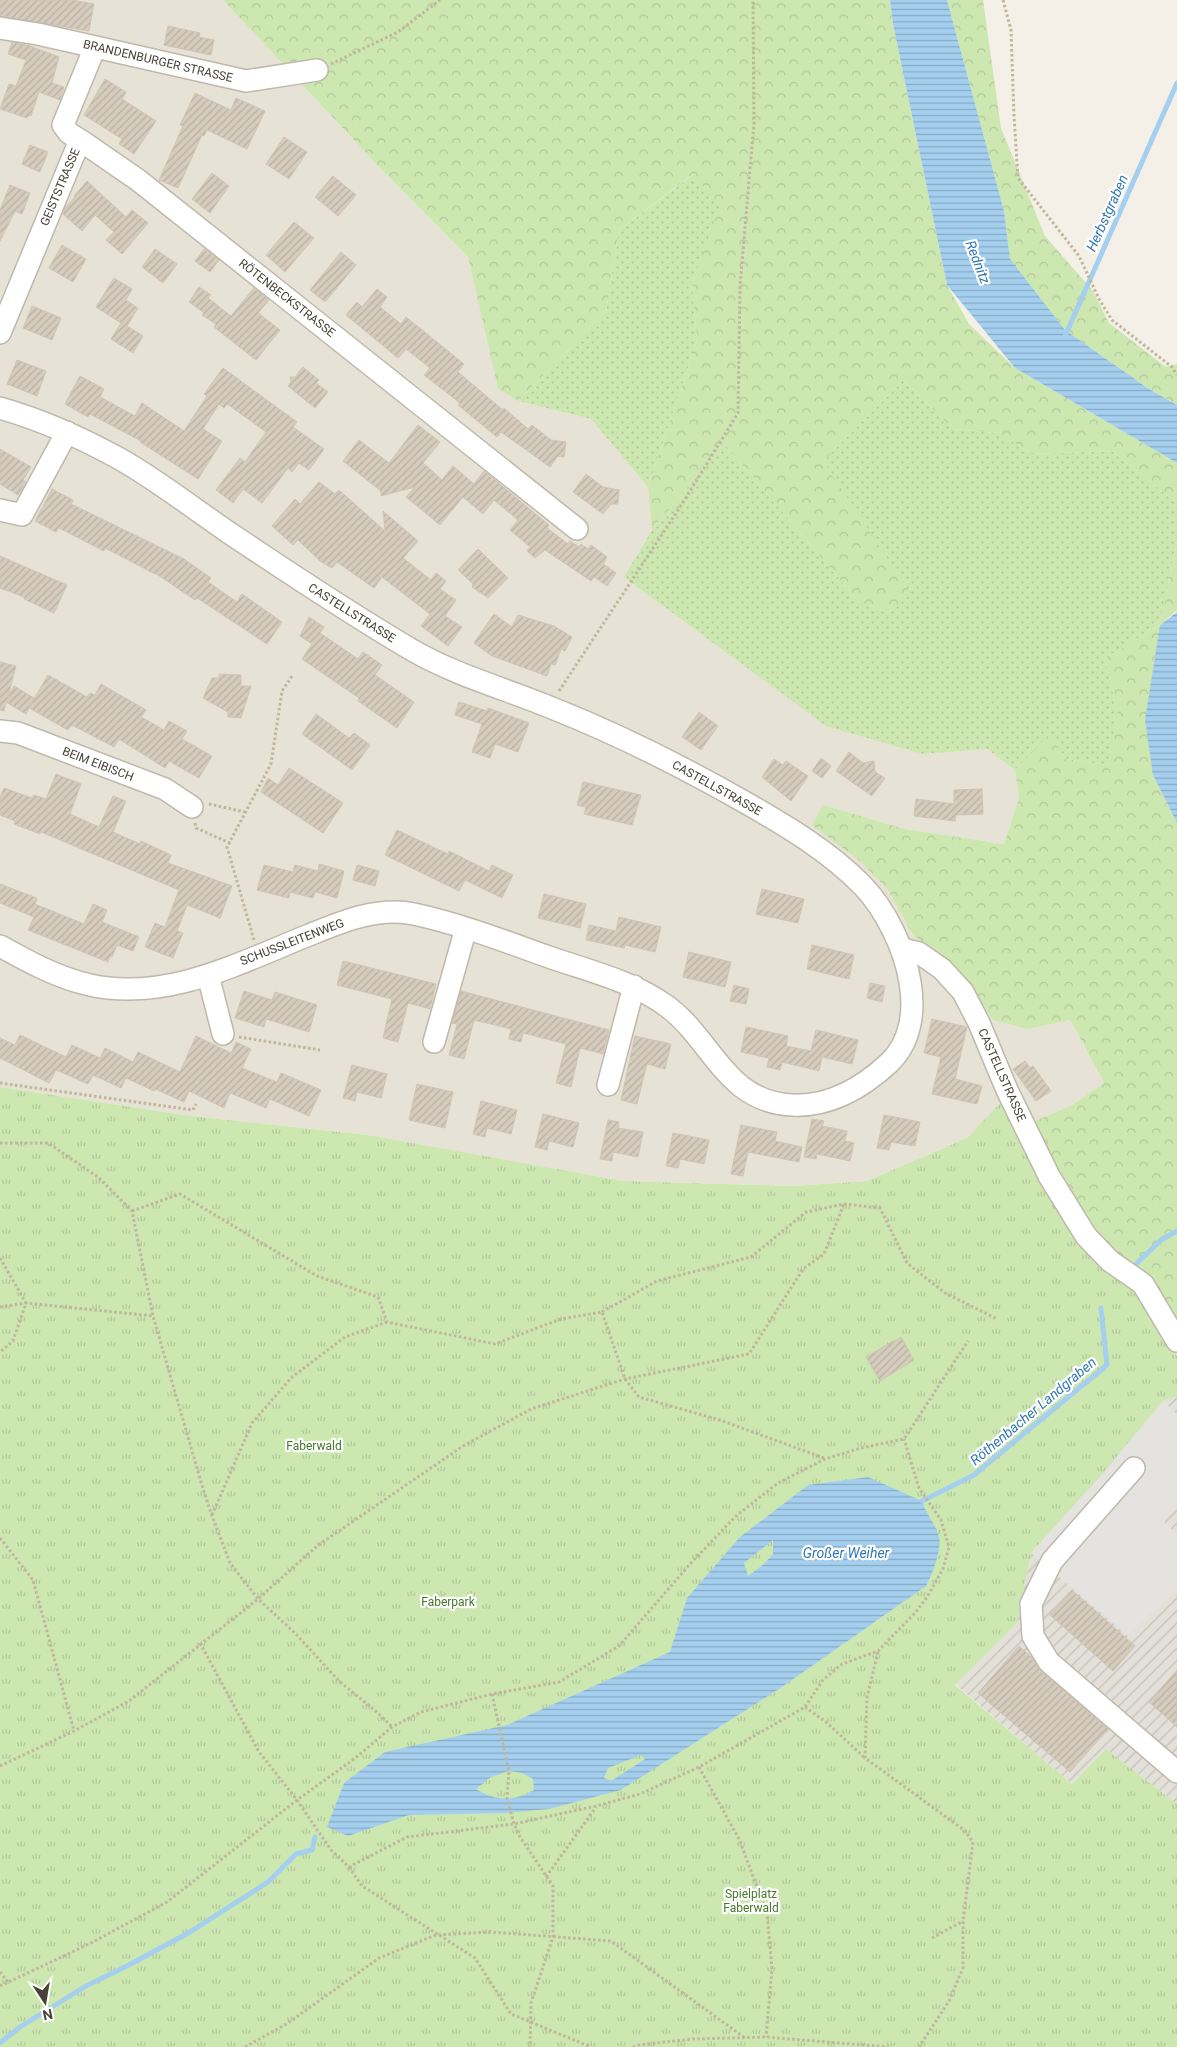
<svg xmlns="http://www.w3.org/2000/svg" width="1177" height="2047" viewBox="0 0 1177 2047" font-family="Roboto,sans-serif">
<style>
.residential{fill:#e7e2d6}
.industrial{fill:url(#industrial-furrows)}
.grass{fill:url(#grass-dots)}
.forest{fill:url(#forest-crowns)}
.park{fill:url(#park-tufts)}
.parking{fill:#e5e3e0}
.water{fill:url(#water-rules);fill-rule:evenodd}
.lines{fill:none;stroke-linecap:round;stroke-linejoin:round}
.stream{stroke:#a5cfef;stroke-width:5}
.building{fill:url(#building-hatch);stroke:#d0c5b1}
.minor-casing{stroke:#bfb8ab;stroke-width:24}
.path{stroke:#c1b59c;stroke-width:3;stroke-dasharray:2.5 2.5;stroke-linecap:butt}
.minor{stroke:#fff;stroke-width:21}
.labels{text-anchor:middle;dominant-baseline:central;stroke-width:4.5;stroke-linejoin:round;paint-order:stroke}
.street-label{font-size:12px;fill:#474137;stroke:#fff}
.park-label{font-size:12px;fill:#46782a;stroke:#fff}
.water-label{font-size:14px;font-style:italic;fill:#3178b1;stroke:#fff}
</style>
<defs>
<pattern id="industrial-furrows" width="10" height="10" patternUnits="userSpaceOnUse" patternTransform="scale(1.25)"><rect width="10" height="10" fill="#e3dfd9"/><path d="M-1 1l2-2M0 10L10 0M9 11l2-2" fill="none" stroke="#c4c1bb"/></pattern>
<pattern id="grass-dots" width="8" height="8" patternUnits="userSpaceOnUse" patternTransform="scale(1.25)"><rect width="8" height="8" fill="#cde7b1"/><path d="M2 2h.1M6 6h.1" fill="none" stroke="#b1c799" stroke-width="1.8" stroke-linecap="round"/></pattern>
<pattern id="forest-crowns" width="20" height="18" patternUnits="userSpaceOnUse" patternTransform="scale(1.25)"><rect width="20" height="18" fill="#cde7b1"/><path d="M2 6a3 3 0 1 1 6 0M12 15a3 3 0 1 1 6 0" fill="none" stroke="#b1c799"/></pattern>
<pattern id="park-tufts" width="24" height="20" patternUnits="userSpaceOnUse" patternTransform="scale(1.25)"><rect width="24" height="20" fill="#cde7b1"/><path d="M3 7l-1-3M5 7V3M7 7l1-3M15 17l-1-3M17 17v-4M19 17l1-3" fill="none" stroke="#b1c799"/></pattern>
<pattern id="water-rules" width="6" height="5" patternUnits="userSpaceOnUse" patternTransform="scale(1.25)"><rect width="6" height="5" fill="#a5cfef"/><path d="M0 2.5h6" fill="none" stroke="#88aac2"/></pattern>
<pattern id="building-hatch" width="6" height="6" patternUnits="userSpaceOnUse" patternTransform="scale(1.25)"><rect width="6" height="6" fill="#d5ccbd"/><path d="M-1 1l2-2M0 6l6-6M5 7l2-2" fill="none" stroke="#b8b0a3"/></pattern>
</defs>
<rect width="100%" height="100%" fill="#f4f0e8"/>
<path class="residential" d="M0,0H223L382,170L468,257L498,389L518,401L591,419L648,487L652,530L624,577L923,754L987,749L1015,770L1019,798L1004,844L905,829L823,805L813,825L860,861L888,890L913,935L960,973L993,1020L1027,1029L1069,1019L1104,1083L1072,1105L1028,1124L1003,1100L967,1138L867,1181L793,1186L623,1181L368,1135L191,1116L0,1087V418L54,435L109,462L353,623L550,696L433,650L354,606L120,448L0,406Z"/>
<path class="industrial" d="M1177,1396V1804L1106,1749L1072,1784L955,1684L1017,1623L1031,1553L1163,1401Z"/>
<path class="grass" d="M694,174L721,206L692,282L697,341L648,487L591,419L518,401L606,311L619,230Z
M903,380L953,429L999,433L1032,454L1112,451L1177,503V541L1160,625L1105,658L1118,715L1108,765L1066,759L1049,736L1015,770L987,749L923,754L826,726L624,577L652,530L724,443L859,602L889,613L910,594L823,461Z"/>
<path class="forest" d="M223,0H890L893,24L947,285L969,324L1015,368L1177,463V503L1112,451L1032,454L999,433L953,429L903,380L823,461L911,594L889,613L859,602L724,443L652,530L648,487L697,341L692,282L720,206L693,174L619,230L606,311L518,401L498,389L468,257L382,170Z
M947,0H983L1001,128L1045,236L1093,291L1109,323L1166,367L1177,364V405L1149,389L1065,330L1031,298L1010,259L1004,211Z
M1177,541V610L1160,625L1153,775L1177,823V1326L1112,1257L1084,1221L1028,1124L1072,1105L1104,1083L1070,1020L1027,1029L993,1020L960,973L913,935L888,890L860,861L812,825L823,805L905,829L1004,844L1019,798L1015,770L1049,735L1066,759L1108,765L1118,715L1105,658L1160,625Z"/>
<path class="park" d="M0,1087L191,1116L368,1135L623,1181L793,1186L867,1181L967,1138L1003,1100L1047,1181L1139,1289L1177,1356V1396L1163,1401L1104,1472L1031,1553L1017,1623L955,1685L1072,1784L1106,1749L1177,1804V2047H0Z"/>
<path class="parking" d="M1163,1401L1177,1414V1508L1163,1520L1177,1535V1589L1128,1636L1031,1553L1104,1472Z"/>
<path class="water" d="M890,0H947L1004,211L1010,259L1065,330L1149,389L1177,405V463L1015,368L947,285L893,24Z
M1177,612V823L1153,775L1145,720L1160,625Z
M868,1477L922,1501C926,1514 936,1525 939,1537C942,1550 932,1575 926,1586L779,1689L621,1790L549,1809L505,1813L409,1815L348,1836L327,1827L344,1783L385,1752L507,1725L670,1652L687,1598L740,1537L808,1485ZM773,1540V1554L764,1564L748,1576L744,1563ZM641,1755L645,1759L611,1781L604,1778L608,1768ZM509,1771L522,1773L533,1779L534,1790C513,1802 496,1801 476,1789L491,1777Z"/>
<g class="lines">
<path class="stream" d="M1065,336L1177,83
M1136,1264L1161,1240L1177,1231
M922,1501L974,1475L1107,1365L1101,1308
M0,2043L20,2027L86,1986L127,1966L190,1932L268,1882L296,1854L312,1850L315,1837"/>
</g>
<path class="building" d="M0,0H72L94,4L89,31L0,16Z
M168,26L200,33L199,37L214,40L211,55L164,45Z
M12,42L30,46L59,57L52,83L64,87L60,100L39,92L31,116L29,115L27,118L0,109L9,84L16,86L26,60L8,54Z
M105,79L126,92L122,99L156,121L134,154L119,144L122,139L84,115Z
M195,93L231,110L236,98L265,111L247,149L207,130L204,136L202,135L178,188L159,180L183,126L180,125Z
M284,137L307,152L289,179L266,164Z
M30,145L48,152L40,172L22,164Z
M212,173L229,186L210,213L192,199Z
M333,176L356,195L338,216L315,197Z
M87,181L126,217L132,210L148,223L122,254L106,240L114,232L95,215L82,231L63,214L65,208L75,197L74,196Z
M10,185L30,193L22,214L15,211L0,241V210Z
M294,222L314,238L285,272L266,255Z
M62,245L86,259L73,282L49,268Z
M155,249L177,264L163,283L142,267Z
M204,249L219,260L210,272L195,261Z
M341,252L356,265L325,302L310,290Z
M114,278L132,289L126,300L138,308L127,326L143,336L133,353L111,339L121,323L96,307Z
M199,287L211,295L208,298L231,316L254,288L269,300L258,313L280,330L256,360L214,327L216,324L202,315L204,313L189,302Z
M377,289L387,297L380,307L401,324L406,317L464,364L458,372L503,410L504,408L528,429L532,425L551,440L566,442L564,457L558,456L550,467L501,432L497,437L458,405L460,403L424,375L430,368L406,349L398,358L346,315L357,302L362,307Z
M32,306L61,318L52,340L23,328Z
M17,360L46,371L37,396L7,384Z
M303,367L319,380L316,383L328,392L315,408L288,386L291,382L290,377H295Z
M223,368L297,422L293,427L324,449L309,470L299,463L292,472L288,468L262,503L243,489L233,503L216,490L240,458L245,462L266,432L227,404L224,408L219,404L203,429L222,441L198,479L140,442L141,441L90,414L88,417L65,404L80,376L104,389L100,397L135,416L142,403L184,431L207,396L204,394Z
M418,425L440,442L423,463L430,469L442,480L453,466L474,484L484,471L549,525L547,528L568,544L570,541L579,547L581,544L588,549L591,545L607,557L603,564L616,573L607,586L594,577L591,581L545,550L535,558L527,551L530,547L510,530L518,520L494,500L483,514L463,497L440,525L406,497L415,487L381,496V491L343,461L359,440L389,463Z
M0,449L31,467L23,480L26,482L18,495L0,484Z
M586,474L603,487L619,490L618,504H611L603,514L573,492Z
M319,482L335,494L339,490L385,531L383,511L418,541L403,558L431,580L436,573L446,581L440,589L456,600L445,616L462,627L448,646L421,626L430,614L382,577L374,588L337,562L332,568L320,561L298,540L293,545L272,526L295,499L300,504Z
M52,489L73,500L71,504L184,559L211,578L208,582L237,602L242,594L282,622L267,644L197,598L195,600L155,573V574L105,548L104,551L59,528L56,532L35,521Z
M478,549L508,578L488,598L472,587L473,584L458,570Z
M0,556L67,585L54,613L24,599V597L0,588Z
M494,614L512,627L518,615L554,626L572,637L565,651L561,649L555,665L551,664L547,676L492,656L474,643Z
M309,617L324,627L320,633L358,659L363,652L382,665L375,675L414,702L397,728L358,701L359,698L302,659L312,644L300,636Z
M0,662L16,666L8,697L14,686L34,698L30,706L48,675L87,697L90,693L95,695L101,684L146,710L141,717L164,730L169,721L187,731L182,739L212,756L199,778L169,761L165,768L119,739L114,747L72,725L68,730L29,708L26,714L6,702L4,711L0,710Z
M219,674L241,675V686H251L241,718L228,717V712L203,698L212,678H219Z
M459,702L487,711L488,708L529,723L518,752L495,744L490,758L472,752L482,724L455,715Z
M699,712L718,726L701,750L682,737Z
M316,714L349,738L354,733L370,745L352,770L302,734Z
M849,752L863,763L874,761L875,772L885,778L872,796L836,771Z
M821,758L831,766L822,778L812,771Z
M774,759L783,765L786,761L808,776L791,801L762,777Z
M289,768L343,803L323,833L261,792L268,778L278,785Z
M56,774L81,784L70,814L99,827L113,796L126,801L113,832L140,844L141,841L171,855L168,863L232,886L220,918L187,905L177,931L183,933L173,958L145,947L155,923L165,927L179,890L41,832L40,834L14,824L15,821L0,815V797L4,788L32,798L34,795L46,799Z
M583,782L641,795L632,825L584,814L586,807L577,805Z
M982,789L983,814L956,815L955,821L914,816L916,799L954,804V790Z
M397,830L448,854L449,851L489,871L492,865L513,875L502,898L465,880L459,891L385,855Z
M319,864L344,871L337,898L315,892L313,898L290,892L289,898L257,890L264,865L293,872L295,865L318,871Z
M357,865L379,871L375,886L353,880Z
M0,884L37,898L35,904L84,924L93,904L107,910L102,922L139,937L133,951L117,945L112,957L110,956L108,962L28,930L34,917L0,903Z
M762,889L804,899L798,923L756,914Z
M544,894L586,904L580,928L538,918Z
M619,917L661,927L655,952L625,945L624,948L586,940L589,925L616,931Z
M812,945L854,955L849,979L807,969Z
M689,952L731,962L725,987L683,977Z
M343,961L436,984L430,1009L408,1003L398,1042L383,1038L392,999L337,985Z
M870,983L885,986L882,1002L867,998Z
M734,985L749,989L746,1004L730,1001Z
M244,991L272,1000L275,992L317,1005L309,1032L266,1019L264,1027L235,1018Z
M461,991L609,1030L603,1054L580,1048L571,1087L556,1083L566,1044L523,1033L521,1042L509,1039L511,1029L474,1020L464,1059L449,1055L457,1024L452,1023Z
M932,1019L967,1027L955,1079L982,1086L977,1104L932,1094L941,1057L924,1053Z
M746,1027L788,1036L786,1046L811,1051L816,1030L858,1040L852,1064L822,1057L819,1071L782,1062L780,1070L767,1067L769,1058L741,1052Z
M20,1035L66,1057L72,1045L100,1058L105,1048L133,1062L138,1052L180,1072L196,1036L231,1053L236,1042L251,1049L242,1068L277,1082L281,1073L321,1090L309,1116L270,1099L266,1108L230,1093L224,1108L189,1091L184,1102L155,1089L154,1091L126,1078L121,1088L93,1075L88,1084L56,1070L49,1083L0,1058V1038L15,1045Z
M635,1036L671,1044L665,1069L647,1064L637,1104L621,1100Z
M1025,1061L1030,1068L1033,1066L1051,1091L1036,1101L1013,1069Z
M352,1065L387,1074L381,1098L357,1092L355,1101L343,1098Z
M417,1084L453,1092L445,1128L409,1120Z
M481,1101L517,1110L511,1134L487,1128L485,1137L473,1134Z
M543,1114L579,1123L573,1147L549,1141L547,1150L535,1147Z
M884,1115L920,1122L915,1146L891,1142L889,1150L877,1148Z
M812,1119L824,1121L822,1126L847,1131L845,1141L854,1143L850,1161L817,1154L816,1159L804,1157Z
M608,1120L619,1122L618,1128L643,1132L638,1157L613,1152L612,1161L600,1159Z
M741,1125L777,1132L775,1141L802,1147L799,1162L748,1152L743,1176L731,1174Z
M673,1133L709,1140L704,1164L680,1159L678,1168L666,1166Z
M901,1337L914,1360L880,1381L866,1357Z
M1072,1590L1135,1646L1113,1671L1050,1615Z
M1019,1646L1031,1657L1041,1671L1108,1729L1070,1772L978,1693Z
M1177,1670V1727L1149,1702Z"/>
<g class="lines">
<g class="minor-casing">
<path id="minor" d="M0,28L38,34L246,81L317,70
M80,140L138,180L577,529
M0,333L80,140L69,133L63,125L95,47
M0,408C42,420 82,438 120,459C157,480 193,508 228,532C289,573 349,613 412,650C455,675 506,689 552,708C620,735 685,768 748,804C788,827 830,852 863,886C886,910 905,950 910,982C915,1011 911,1042 889,1063C862,1088 830,1107 792,1105C726,1102 713,1041 668,1007C633,981 589,971 549,957C504,941 460,924 414,914C378,906 341,922 309,935C239,963 166,1002 90,985C58,978 29,962 0,946
M0,510L22,515L67,432
M0,731L18,733L165,789L192,807
M902,949L919,953L942,969L963,992L979,1023L1007,1090L1049,1176L1086,1236L1110,1261L1143,1284L1177,1341
M208,975L223,1034
M434,1042L466,928
M608,1085L634,986
M1134,1468L1052,1561L1031,1604L1033,1636L1049,1662L1177,1772"/>
</g>
<path class="path" d="M1003,0L1011,30L1014,116L1018,178L1079,256L1099,299L1112,320L1172,367L1177,375
M331,64L398,32L440,0
M559,691L682,504L738,413L740,286L754,123L753,0
M209,804L245,812
M195,823L196,828L230,843
M254,940L227,847L271,764L282,691L292,676
M239,1037L320,1050
M0,1083L193,1110L196,1104
M0,1143H48L98,1177L132,1211L153,1316L201,1482L212,1516L230,1563L258,1599L295,1633L339,1681L378,1713L392,1727
M132,1211L180,1194L317,1276L378,1297L387,1322L495,1344L561,1319L602,1312L625,1379L639,1397L720,1420L824,1458
M0,1258L26,1303L13,1341L0,1352
M0,1307L26,1303L153,1316
M602,1312L657,1281L751,1257L806,1212L844,1204L880,1208L907,1263L945,1293L997,1319
M212,1515L252,1423L292,1377L345,1337L387,1322
M0,1538L33,1580L74,1731
M200,1643L259,1752L297,1800L331,1850L349,1867L407,1837L514,1824L596,1806L640,1794L699,1767L805,1707L823,1680L842,1664L878,1651L915,1613L927,1597L943,1569L949,1547L941,1520L919,1488L904,1439
M878,1652L867,1697L865,1758L964,1830L973,1842L963,1921V1968L949,2001L919,2047
M492,1694L509,1771L507,1798L514,1824L520,1837L553,1886V1937L531,2003L530,2047
M805,1707L826,1722L865,1758
M0,1766L74,1731L129,1701L258,1599L317,1546L463,1446L531,1409L625,1379L749,1354L803,1269L824,1254L844,1204
M699,1767L739,1839L767,1913L772,1969L766,2037
M349,1867L362,1886L475,1958L511,2014L591,2047
M546,1877L596,1807
M932,1938L963,1921
M0,1972L8,1982
M0,1986L91,1943L167,1902L297,1800L354,1759L392,1727L421,1712L492,1694L559,1682L619,1646L690,1564L736,1516L778,1483L825,1459L861,1448L904,1439L968,1341
M245,2047L288,2023L379,1958L436,1935L491,1932L611,1941L745,2038
M633,2047L638,2045L693,2039L766,2037L888,2047"/>
<use href="#minor" class="minor"/>
</g>
<g class="labels">
<g class="street-label">
<text transform="translate(158 61) rotate(13)">BRANDENBURGER STRASSE</text>
<text transform="translate(60 187) rotate(-67)">GEISTSTRASSE</text>
<text transform="translate(287 298) rotate(38)">RÖTENBECKSTRASSE</text>
<text transform="translate(352 613) rotate(32)">CASTELLSTRASSE</text>
<text transform="translate(98 764) rotate(21)">BEIM EIBISCH</text>
<text transform="translate(717 788) rotate(29)">CASTELLSTRASSE</text>
<text transform="translate(292 942) rotate(-21)">SCHUSSLEITENWEG</text>
<text transform="translate(1002 1075) rotate(66)">CASTELLSTRASSE</text>
</g>
<g class="park-label">
<text x="314" y="1446">Faberwald</text>
<text x="448" y="1602">Faberpark</text>
<text x="751" y="1894">Spielplatz<tspan x="751" dy="14">Faberwald</tspan></text>
</g>
<g class="water-label">
<text transform="translate(1107 213) rotate(-66)">Herbstgraben</text>
<text transform="translate(978 262) rotate(69)">Rednitz</text>
<text transform="translate(1033 1411) rotate(-40)">Röthenbacher Landgraben</text>
<text x="846" y="1553">Großer Weiher</text>
</g>
</g>
<g transform="translate(45 2002) rotate(168)" stroke="#ffffff" stroke-width="4" paint-order="stroke">
<path d="M0-4L9 19L0 12L-9 19Z" fill="#474137"/>
<text y="-8" font-size="14" font-weight="bold" text-anchor="middle" fill="#474137">N</text>
</g>
</svg>
